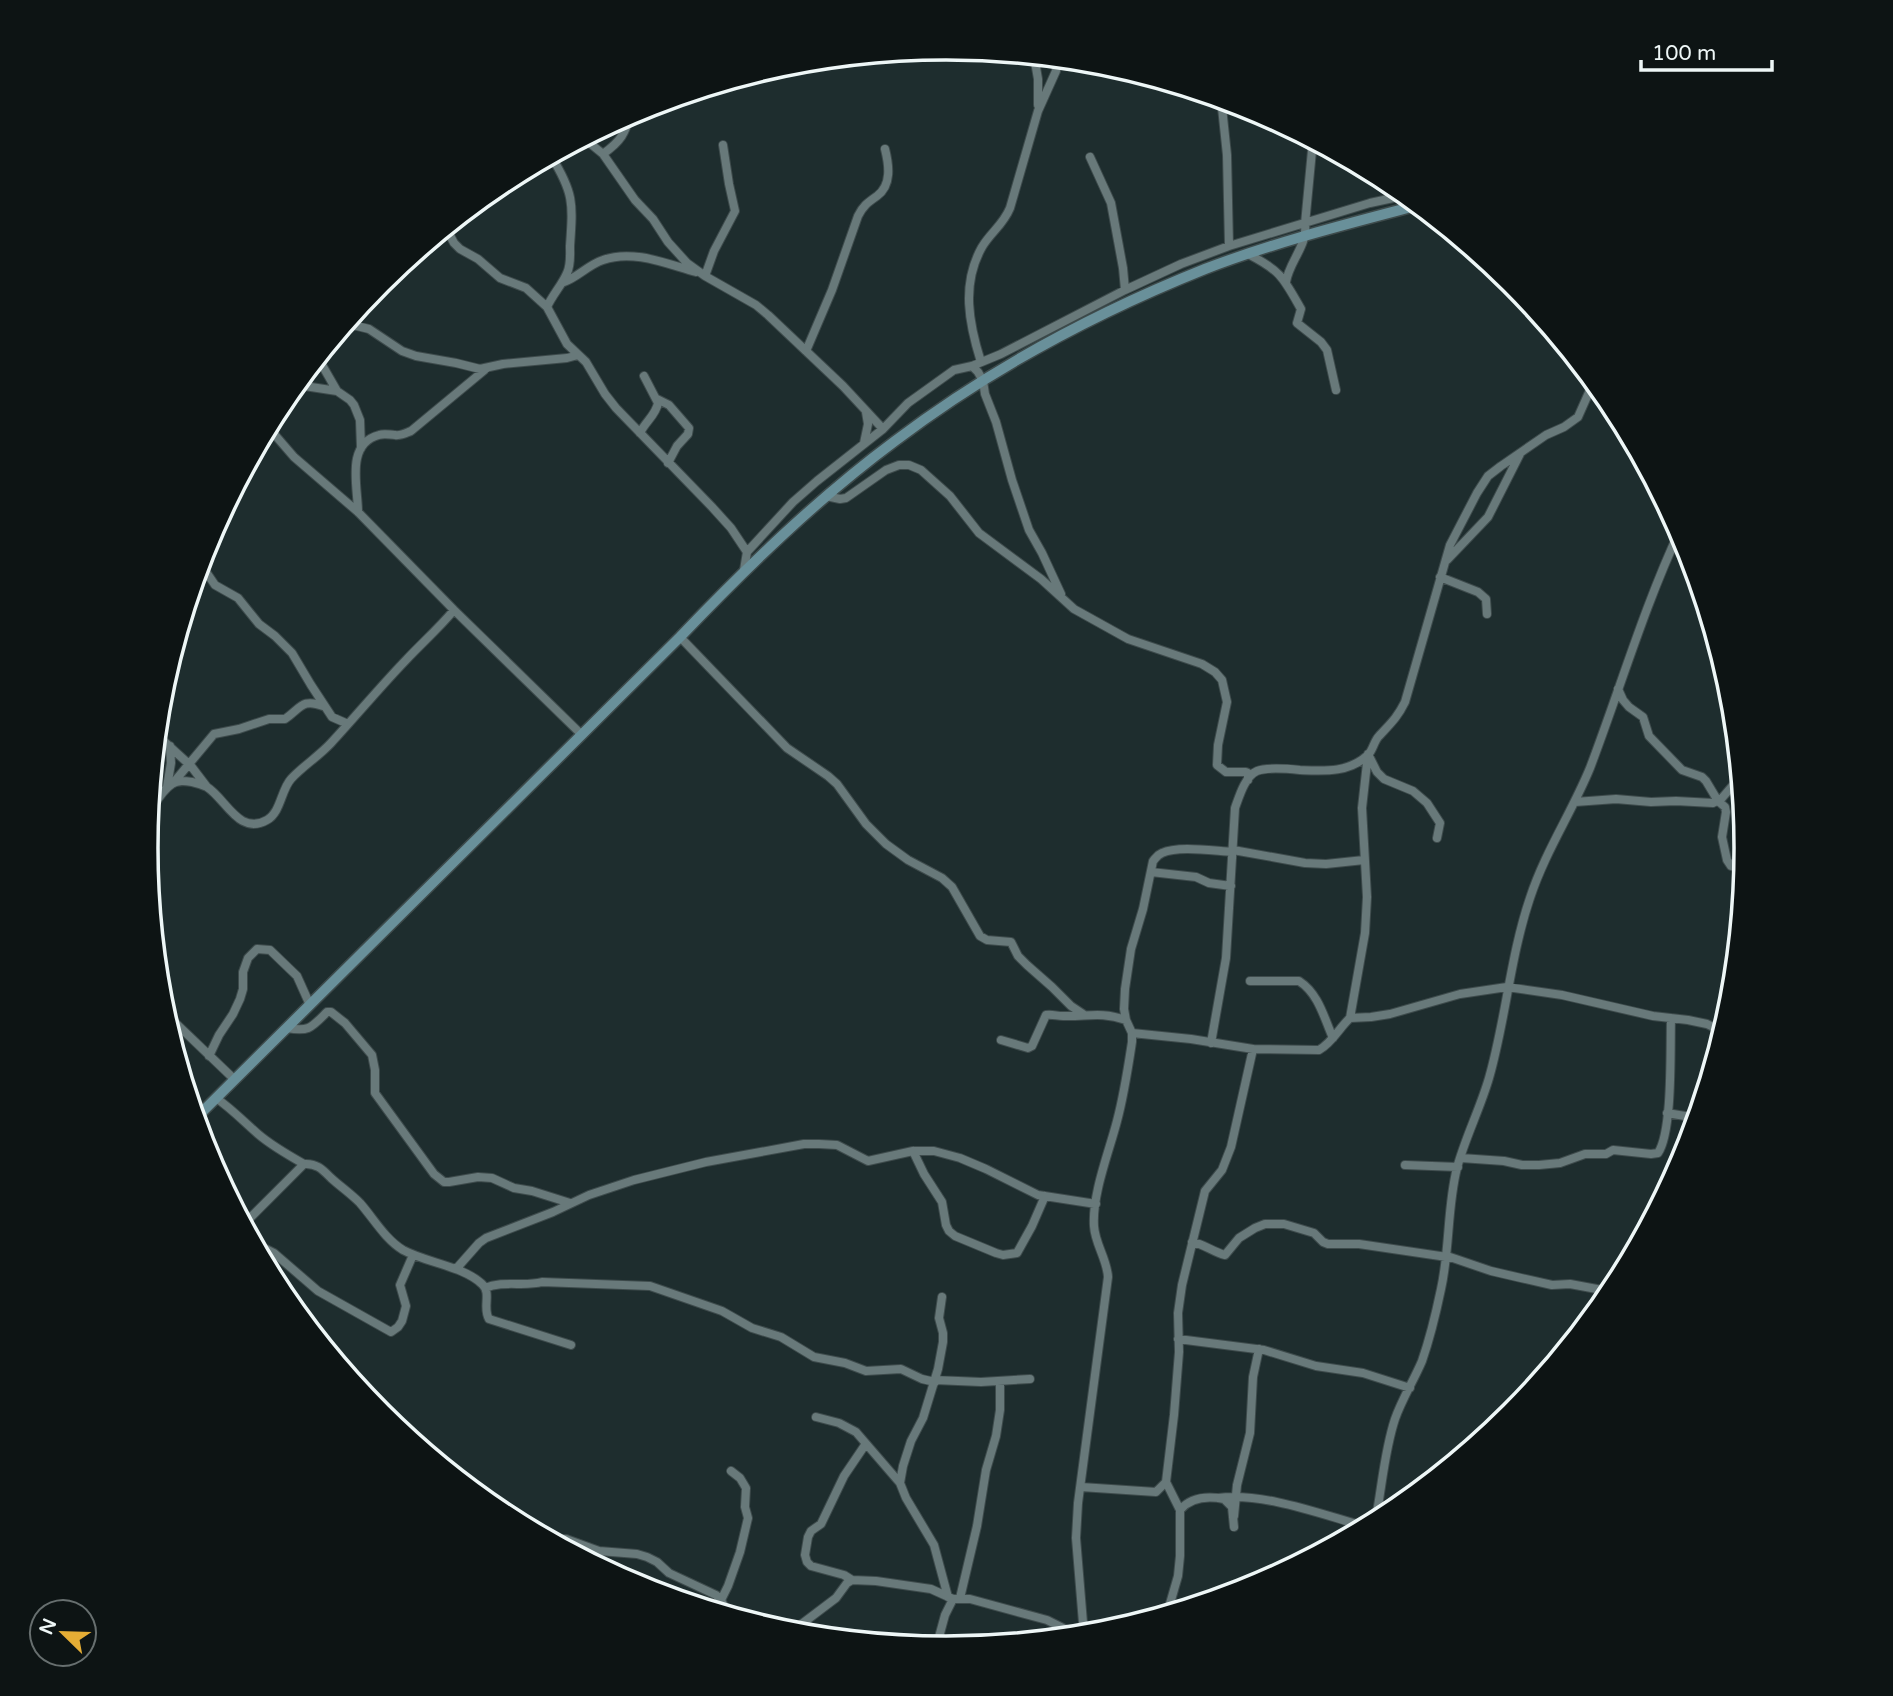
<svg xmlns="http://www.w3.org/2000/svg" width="1893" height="1696" viewBox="0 0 1893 1696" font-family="'Varela Round',sans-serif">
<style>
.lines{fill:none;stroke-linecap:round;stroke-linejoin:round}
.street-casing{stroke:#3e4b4c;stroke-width:10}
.secondary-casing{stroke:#3e4b4c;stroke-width:13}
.street{stroke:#68797a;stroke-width:8}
.secondary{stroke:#69909a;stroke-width:10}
.rim{fill:none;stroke:#eef7f7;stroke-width:3.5}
</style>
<rect width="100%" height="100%" fill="#1e2d2e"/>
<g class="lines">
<g class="street-casing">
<path id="street" d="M1034,56L1038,79V105
M1221,98L1227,155L1229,246
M586,137L592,145L603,154L635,200L653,219L668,242L687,263L705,276L756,305L768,315L843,386L883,429
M603,154C621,141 625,134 631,113
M1090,157L1111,203L1123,268L1125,290
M446,228L454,243L460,249L478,259L500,278L526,288L547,307L567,344L586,362L605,394L616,408L712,507L731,528L747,552
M1248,254C1281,271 1283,277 1301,309L1297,323L1321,342L1327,350L1336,390
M705,276L714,251L735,211L729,184L723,145
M564,282C578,277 588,265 603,260C633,249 667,264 696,272
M1286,282C1289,262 1308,245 1305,224L1313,140
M547,307C553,294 562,285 567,273C571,265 570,255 570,246C573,203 574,193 551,156
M353,325L369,329L402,351L416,356L456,363L480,369L503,364L567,358L578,355
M806,351L832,290L858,216C863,206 867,203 877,196C892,185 889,165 885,149
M318,358L337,391
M316,360L353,325L374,297L406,260
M981,362C969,324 961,284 982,247C991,232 1003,225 1010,208L1038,111L1056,71L1057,64L1055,58
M972,366L978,372L983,381L985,394L996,422L1012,480L1029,530L1042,553L1061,594
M298,385L337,391L350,400L354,405L360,420L361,448
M657,399L669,405L689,428L688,434L677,446L668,463
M280,405L304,379L313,364
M274,416L272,429L275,435L294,457L358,512L454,610L581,734
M640,433C645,422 656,415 658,403L644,376
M864,443L868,424L866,412
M826,496L840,499L846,498L886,470L899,465H909L921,470L950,496L979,533L1041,579L1074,609L1128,639L1202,664L1215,672L1222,680L1227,702L1218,745L1217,765L1226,772H1246L1248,773V780
M358,512C358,487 345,444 379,435C385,433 390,435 395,435C401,436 406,433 411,431L487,368
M1447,560L1488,517L1520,454
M200,563L215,585L238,598L259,624L275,636L292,653L311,685L332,717L348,724
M744,570L747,552L793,502L817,481L883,429L908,403L954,370L972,366L1001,354L1125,290L1181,264L1229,246L1370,203L1407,195
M1440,577L1478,592L1486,599L1487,614
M680,637L787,748L828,776L837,784L866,824L886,844L908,860L942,878L952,887L980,936L987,940L1011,942L1018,956L1027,965L1052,987L1071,1006L1083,1014
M1618,689L1623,700L1629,707L1643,717L1649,736L1682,770L1702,777L1706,781L1718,801L1725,807L1726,812L1722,837L1727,860L1731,866L1745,870
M157,735L191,766L207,787
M174,782L214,734L239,729L269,719H285C301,708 302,698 323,706
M167,787L171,763L170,746
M1575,802L1616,799L1651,802L1676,801L1713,803L1722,798L1740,777
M149,813C155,804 162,790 172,784C178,780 185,781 192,782C197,783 203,785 207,787C226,799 239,836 267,820C281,812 281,790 291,779C303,766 319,756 331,743C356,716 380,687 406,660C422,643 439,628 454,610
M1233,850L1305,863L1326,864L1364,860
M1151,872L1196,877L1209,883L1231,886
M1250,981H1299C1319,994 1324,1018 1333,1038
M164,1012L234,1079
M1350,1018L1365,933L1367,897L1362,808L1368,754L1377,772L1384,779L1413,791L1427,803L1440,823L1437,838
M287,1028C309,1032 311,1028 327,1012H331L345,1023L372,1055L375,1070V1093L434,1174L444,1182H449L478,1177L492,1178L514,1188L532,1191L570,1203
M1132,1033L1191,1039L1253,1049L1319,1050C1333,1042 1339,1028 1350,1018L1371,1017L1390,1014L1460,994L1507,987L1562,995L1653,1016L1688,1020L1707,1024L1723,1032
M1001,1040L1028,1048L1032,1046L1046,1015C1052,1014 1057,1016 1063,1016C1087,1017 1100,1011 1126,1020
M1211,1043L1226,958L1235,808C1239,797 1245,776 1257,771C1267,767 1290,769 1300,770C1324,771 1349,773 1368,755C1373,750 1374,741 1379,736C1391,723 1397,718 1405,702L1450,545L1477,493L1488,476L1501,466L1546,435L1564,427L1578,417L1594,381
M209,1056L219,1035L233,1014L240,999L243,989V972L248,958L257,949L270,950L297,976L310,1005
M216,1098C232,1109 243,1121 258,1134C272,1146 288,1155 304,1164
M1667,1113L1697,1118
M913,1151L924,1174L942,1202L946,1225L949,1231L955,1236L996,1253L1003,1255L1017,1253L1032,1226L1045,1196
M1461,1158L1504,1161L1522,1165H1539L1560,1163L1585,1154H1606L1613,1150L1651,1154L1658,1153C1673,1131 1670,1048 1671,1018
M1405,1165L1458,1167
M244,1224L304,1164C317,1163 323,1170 331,1178C341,1187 351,1194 360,1203C374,1219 385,1239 403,1250C427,1263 463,1266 482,1284C492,1293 482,1308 489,1319L571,1345
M1192,1242C1204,1244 1213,1252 1225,1255L1239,1238L1255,1228L1265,1224H1284L1314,1233L1323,1242L1328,1244H1359L1447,1257
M256,1246L266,1249L274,1253L318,1291L391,1332L398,1327L402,1321L406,1306L400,1285L413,1255
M1447,1256L1491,1271L1521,1278L1552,1285L1570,1284L1613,1292
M456,1269L479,1243L486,1238L553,1212L589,1195L634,1180L706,1162L804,1144H819L837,1145L868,1161L913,1151H934L960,1158L986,1169L1038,1195L1096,1204
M485,1288C503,1280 524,1287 542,1282L650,1286L722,1311L752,1328L781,1337L814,1357L845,1363L866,1371L901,1369L922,1379L935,1382
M942,1297L939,1318L943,1333V1342L938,1369L923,1418L911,1441L903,1466L900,1483L906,1498L934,1545L948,1597
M1178,1339L1264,1350L1316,1366L1363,1373L1410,1388
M935,1380L981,1382L1030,1379
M816,1417L839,1423L856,1432L900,1483
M1081,1487L1156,1492L1166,1482
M1218,1498C1264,1492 1323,1515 1367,1527
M1180,1510C1191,1497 1208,1496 1224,1499L1232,1507L1234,1527
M1234,1516L1237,1485L1250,1433L1253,1377L1259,1349
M1375,1523C1382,1488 1384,1452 1395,1419C1402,1399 1414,1380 1422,1361C1430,1338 1436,1313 1441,1289C1450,1249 1447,1207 1457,1168C1465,1138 1480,1109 1489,1078C1506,1019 1510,957 1530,898C1545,852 1572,812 1590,768C1620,689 1644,607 1680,530
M550,1539H566L599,1551L637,1554L647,1557L657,1562L669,1573L716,1595L721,1600L728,1614
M852,1580L844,1575L811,1566L807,1562L805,1555L808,1537L811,1531L821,1524L844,1476L865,1445
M960,1598L977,1526L986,1470L996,1436L1000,1410V1382
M721,1600L728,1586L740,1552L748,1518L745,1507L746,1488L740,1478L731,1471
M1167,1614L1178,1576L1180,1556V1510L1166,1482L1174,1415L1179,1352L1178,1313L1182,1285L1205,1191L1222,1170L1231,1147L1253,1049
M784,1632L795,1629L836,1598L847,1583L852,1580L876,1581L931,1589L953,1599H970L1047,1620L1079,1636
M1084,1635L1076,1538L1078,1503L1108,1277C1107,1259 1095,1244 1094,1226C1092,1194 1109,1152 1117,1121C1124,1095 1128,1068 1132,1042V1033L1126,1020L1124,1009L1125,989L1131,949L1143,909L1153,861C1156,858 1157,855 1162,853C1178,845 1214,851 1233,852
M936,1648L945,1615L953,1599"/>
</g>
<g class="secondary-casing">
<path id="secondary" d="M196,1118L680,637C747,567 817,499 895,441C990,369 1095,313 1205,269C1275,242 1347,224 1419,205"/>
</g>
<use href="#street" class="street"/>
<use href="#secondary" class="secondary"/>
</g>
<path d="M0 0H1893V1696H0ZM158 848a788 788 0 1 1 1576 0a788 788 0 1 1-1576 0Z" fill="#0d1414" fill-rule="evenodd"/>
<path class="rim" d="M158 848a788 788 0 1 1 1576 0a788 788 0 1 1-1576 0Z"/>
<g transform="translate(63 1633) rotate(293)"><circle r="33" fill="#0d1414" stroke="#676f6f" stroke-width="2"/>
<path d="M0-5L12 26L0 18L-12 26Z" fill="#e5ad35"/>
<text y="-10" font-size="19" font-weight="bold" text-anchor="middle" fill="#eef7f7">N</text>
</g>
<path d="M1641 60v10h131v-10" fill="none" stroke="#eef7f7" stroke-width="3.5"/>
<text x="1652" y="60" font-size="21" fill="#eef7f7" stroke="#0d1414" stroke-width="5" paint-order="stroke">100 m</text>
</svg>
